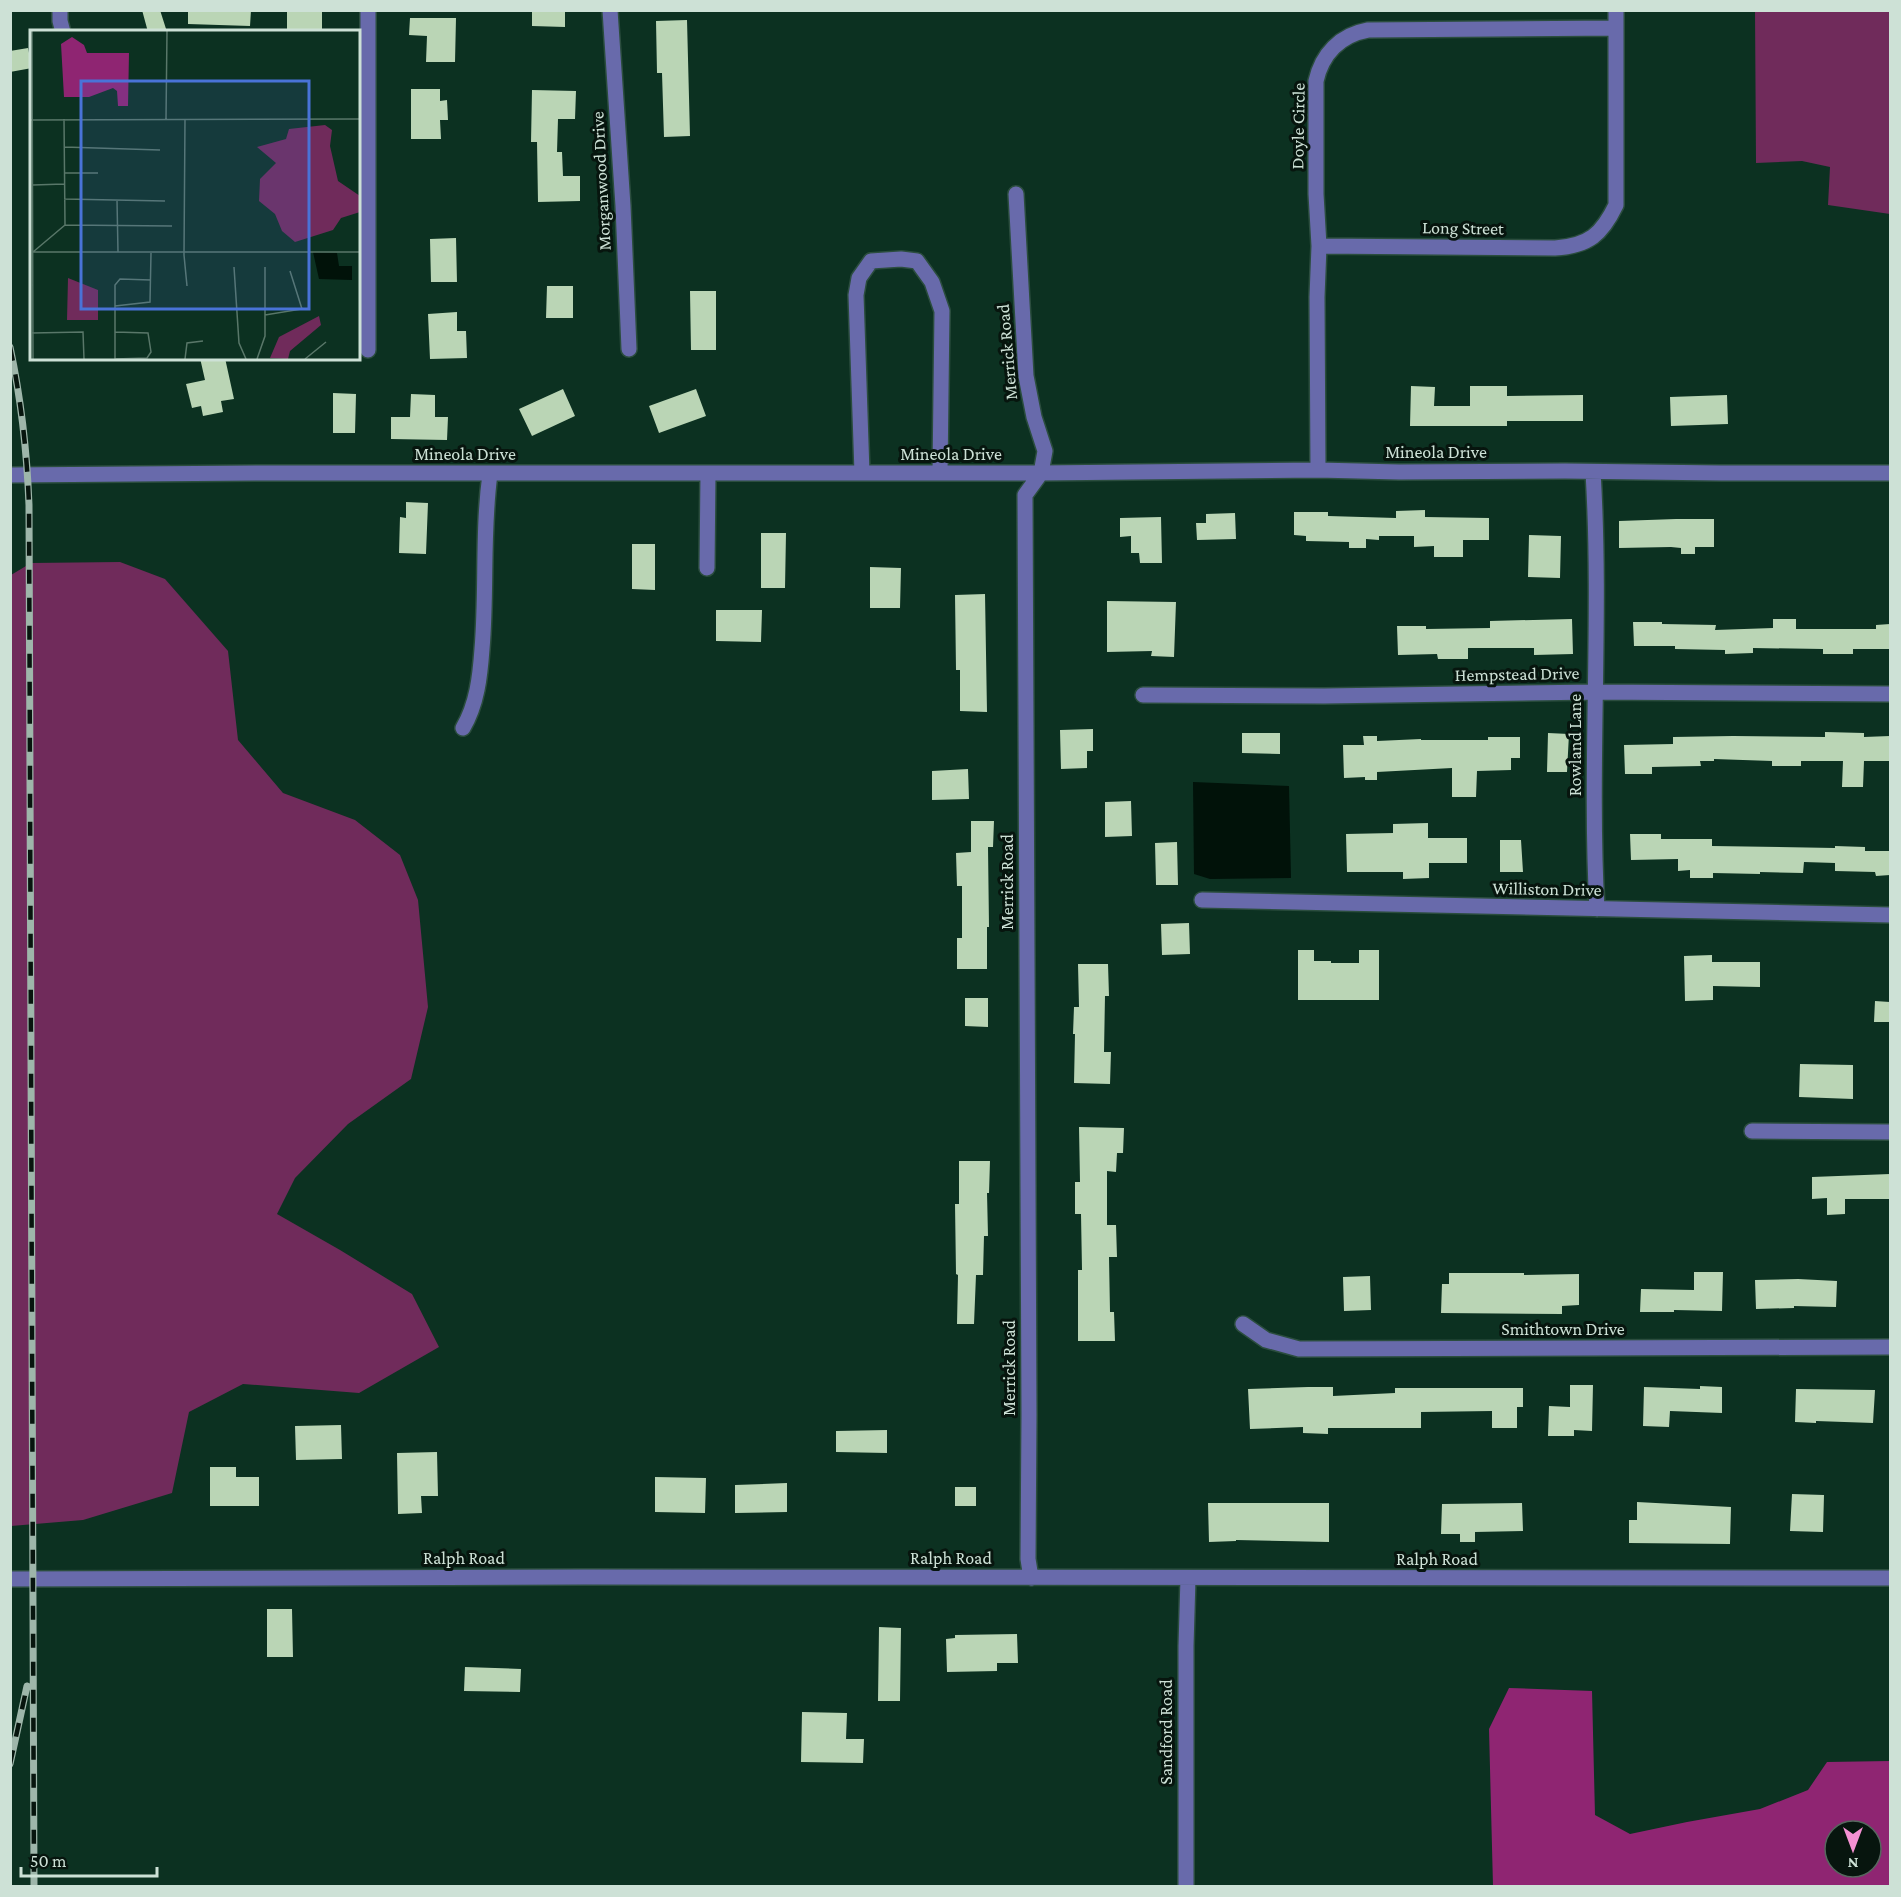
<svg xmlns="http://www.w3.org/2000/svg" width="1901" height="1897" viewBox="0 0 1901 1897" font-family="'Crimson Pro',serif">
<style>
.green{fill:#702b5b}
.forest{fill:#8f2572;fill-rule:evenodd}
.water{fill:#011209}
.building{fill:#bad5b5}
.lines{fill:none;stroke-linecap:round;stroke-linejoin:round}
.minor-casing{stroke:#2b4d3e;stroke-width:18}
.minor{stroke:#686aab;stroke-width:15}
.rail-casing{stroke:#9eb6aa;stroke-width:7}
.rail{stroke:#07150e;stroke-width:4.5;stroke-dasharray:14;stroke-linecap:butt}
.labels{text-anchor:middle;dominant-baseline:central;stroke-width:6;stroke-linejoin:round;paint-order:stroke}
.street-label{font-size:18px;fill:#cde1d6;stroke:#07150e}
.inset-road{fill:none;stroke:#597769;stroke-width:1.5}
.view{fill:#4973d8;fill-opacity:0.15;stroke:#4973d8;stroke-width:3}
.inset-edge{fill:none;stroke:#cde1d6;stroke-width:3}
</style>
<rect width="100%" height="100%" fill="#0c3121"/>
<path class="green" d="M1755,11H1890V214L1828,205L1830,167L1802,161L1756,163Z
M120,562L165,579L228,651L238,740L283,793L355,820L400,855L418,900L428,1007L411,1079L348,1124L295,1178L277,1214L340,1250L412,1294L439,1347L359,1393L243,1384L189,1412L172,1493L83,1520L11,1526V575L31,563Z"/>
<path class="forest" d="M1509,1688L1592,1691L1595,1815L1630,1834L1687,1822L1760,1809L1808,1790L1827,1762L1890,1761V1886H1493L1489,1729ZM1835,1831H1871V1867H1835Z"/>
<path class="water" d="M1193,782L1289,786L1291,878L1210,879L1194,874Z"/>
<path class="building" d="M142,10H160L167,32H148Z
M188,10H251L250,26L188,24Z
M287,10H322V32H287Z
M532,10H565V27L532,26Z
M410,18H456L455,62H426L427,36L409,35Z
M687,20L690,136L664,137L662,73H657L656,21Z
M28,48L32,68L10,72V51Z
M411,89H440V101L447,100L448,120H440L441,139H411Z
M532,90L576,91L575,119H558L557,152H562L563,176H580V201L538,202L537,142H531Z
M456,238L457,282H431L430,239Z
M547,286H573V318H546Z
M690,291H716V350H691Z
M457,312V331H466L467,358L430,359L428,314Z
M200,358H225L234,399L221,401L223,412L203,416L201,406L192,408L186,384L205,380Z
M1411,386L1435,387L1434,406H1470V386H1507V396L1583,395V421H1507V426H1410Z
M563,389L575,416L532,436L519,409Z
M696,389L706,416L659,433L649,406Z
M333,393L356,394L355,433H333Z
M411,394L435,395V417H448L447,440L391,439V417H410Z
M1727,395L1728,424L1671,426L1670,397Z
M406,502L428,503L426,554L399,553L400,517L406,518Z
M1425,510V517L1489,518V540H1463V557H1434V546L1414,547V536H1379V540L1366,539V548H1349V542L1306,541V536L1294,535V512H1328V516L1396,518V511Z
M1235,513L1236,539L1197,540L1196,523H1206V514Z
M1161,517L1162,563H1140L1139,553H1131V536L1120,537V518Z
M1676,519H1714V547H1695V554H1681V548L1671,547L1619,548V521Z
M761,533H786L785,588H761Z
M1529,535L1561,536L1560,578L1528,577Z
M632,544H655V590L632,589Z
M870,567L901,568L900,608H870Z
M985,594L987,712L960,711V670H956L955,595Z
M1107,601L1176,602L1174,657L1151,656L1152,651L1107,652Z
M716,610H762L761,642L716,641Z
M1572,619L1573,654L1534,655V648H1468V659H1438L1437,654L1398,655L1397,626H1426V629L1490,628V621Z
M1773,619H1796V629H1876V625L1890,624V649H1853V654H1823V649L1753,648V653L1725,654V650L1675,649V646H1634L1633,622H1662V624L1716,625L1715,630L1773,628Z
M1093,729V751H1087V768L1061,769L1060,730Z
M1825,732L1864,733V737L1890,736V761H1864L1863,787H1842L1843,761H1801V766H1772V761L1714,759V761H1700L1701,766L1652,767V774H1625L1624,745L1673,744V737L1733,736L1825,737Z
M1242,733H1280V754L1242,753Z
M1548,733L1569,734L1567,772H1547Z
M1363,736H1377V741L1421,739V740H1488V737H1520V758H1511V770L1477,771L1476,797H1452V768L1377,772V780H1365V777L1344,778L1343,745H1364Z
M968,769L969,799L932,800V771Z
M1131,801L1132,836L1105,837V802Z
M971,821H994L993,847H988L989,927H987V969H957V938H962V886H957L956,853L971,852Z
M1428,823V838H1467V863H1429V878L1403,879V872H1347L1346,834L1393,833V824Z
M1630,834H1661V839H1712V846L1835,848V846L1865,847V851H1890V875L1876,876L1875,872L1835,871V863L1804,862L1803,873L1760,872V874L1713,873V878H1690V870L1678,871V859L1631,860Z
M1500,840H1521L1523,872H1500Z
M1177,842L1178,885H1156L1155,843Z
M1189,923L1190,954L1162,955L1161,924Z
M1298,950H1314V961H1331V963H1359V950H1379V1000H1298Z
M1712,955V962H1760V987L1713,986V1000L1685,1001L1684,956Z
M1078,964H1108L1109,996H1105L1104,1052H1111L1110,1084L1074,1083L1075,1034H1073L1074,1007H1079Z
M965,998H988V1027L965,1026Z
M1875,1001L1890,1002V1022H1874Z
M1800,1064L1853,1065V1099L1799,1097Z
M1079,1127L1124,1128L1123,1153H1117L1116,1172L1107,1171V1225H1116L1117,1257H1109L1110,1312H1114L1115,1341H1078V1270H1082L1081,1214H1075V1182H1080Z
M959,1161H990L989,1193H987L988,1236H984L983,1275H976L974,1324H957L958,1275L956,1274L955,1204H959Z
M1890,1174V1199H1845V1214L1827,1215V1198L1812,1199V1177Z
M1694,1272H1723L1722,1311L1674,1310V1312H1640L1641,1289L1694,1290Z
M1449,1273H1524V1275L1579,1274V1305L1562,1306V1314L1441,1313L1442,1284H1449Z
M1370,1276L1371,1310L1344,1311L1343,1277Z
M1798,1279L1837,1281L1836,1307L1794,1306V1308L1756,1309L1755,1280Z
M1570,1385H1593L1592,1431L1574,1430V1436H1548L1549,1406L1570,1407Z
M1700,1386L1722,1387V1413L1670,1411L1669,1427L1643,1426L1644,1387L1700,1389Z
M1308,1387H1333V1396L1395,1393V1388H1523V1407H1517V1428H1492V1411L1421,1412V1428H1328V1434L1303,1433V1427L1250,1429L1248,1389Z
M1796,1389L1875,1390L1873,1423L1816,1421V1423L1795,1422Z
M341,1425L342,1459L296,1460L295,1426Z
M887,1430V1453L836,1452V1431Z
M437,1452L438,1496H421L422,1513L398,1514L397,1453Z
M210,1467H236V1477H259V1506H210Z
M655,1477L706,1478L705,1513L655,1512Z
M787,1483V1512L735,1513V1485Z
M955,1487H976V1506H955Z
M1792,1494L1824,1495L1823,1532L1790,1531Z
M1637,1502L1731,1507L1730,1544L1629,1543V1520H1637Z
M1208,1503H1329V1542L1236,1540V1541L1209,1542Z
M1522,1503L1523,1531L1475,1532V1542H1460V1534H1441L1442,1504Z
M267,1609H292L293,1657H267Z
M879,1627L901,1628L900,1701H878Z
M1017,1634L1018,1663H997V1671L947,1672L946,1639L955,1638V1635Z
M465,1667L521,1669L520,1692L464,1691Z
M802,1712L847,1713L846,1739H864L863,1763L801,1762Z"/>
<g class="lines">
<g class="minor-casing">
<path id="minor" d="M60,10V21L63,32
M368,10V350
M610,10L623,206L629,349
M1016,194L1026,376L1034,417L1045,451L1041,473L1025,495L1029,1415L1028,1559L1031,1578
M1319,246L1555,248C1589,246 1602,234 1616,205V10
M1318,470L1317,297L1319,246L1316,194V81C1322,54 1340,35 1368,30L1616,28
M1593,472C1602,618 1589,764 1597,909
M862,473L856,295L859,278L871,261L901,259L917,261L932,282L942,311L940,473
M10,475L265,473H1041L1318,470L1399,472L1565,471L1721,473H1890
M707,568L708,474
M1143,695L1324,696L1595,692L1890,694
M463,728C477,704 480,677 482,649C487,590 482,532 490,474
M1202,900L1890,915
M1752,1131L1890,1132
M1243,1324L1266,1340L1299,1349L1890,1347
M10,1579L584,1577L1890,1578
M1186,1886V1646L1188,1578"/>
</g>
<use href="#minor" class="minor"/>
<g class="rail-casing">
<path id="rail" d="M10,347C21,399 27,452 29,505L34,1886
M10,1764L27,1686"/>
</g>
<use href="#rail" class="rail"/>
</g>
<g class="labels">
<g class="street-label">
<text transform="translate(1298 126) rotate(-89)">Doyle Circle</text>
<text transform="translate(601 181) rotate(-93)">Morganwood Drive</text>
<text transform="translate(1463 228) rotate(1)">Long Street</text>
<text transform="translate(1007 352) rotate(-95)">Merrick Road</text>
<text x="1436" y="452">Mineola Drive</text>
<text x="465" y="454">Mineola Drive</text>
<text x="951" y="454">Mineola Drive</text>
<text transform="translate(1517 674) rotate(-1)">Hempstead Drive</text>
<text transform="translate(1575 745) rotate(-90)">Rowland Lane</text>
<text transform="translate(1007 882) rotate(-90)">Merrick Road</text>
<text transform="translate(1547 889) rotate(1)">Williston Drive</text>
<text x="1563" y="1329">Smithtown Drive</text>
<text transform="translate(1009 1368) rotate(-90)">Merrick Road</text>
<text x="464" y="1558">Ralph Road</text>
<text x="951" y="1558">Ralph Road</text>
<text x="1437" y="1559">Ralph Road</text>
<text transform="translate(1166 1732) rotate(-90)">Sandford Road</text>
</g>
</g>
<g transform="translate(30 30)">
<rect width="330" height="330" fill="#0c3121"/>
<path d="M295,95L302,100L300,116L308,151L330,166V182L311,188L303,200L265,212L252,201L245,184L229,171L230,149L246,133L227,117L256,109L259,99ZM38,248L68,260V290H37ZM289,286L291,295L260,321L258,329L240,328L249,307Z" fill="#702b5b"/>
<path d="M42,7L54,15L57,23H99L98,76H88L87,61L83,58L59,67H34L31,14Z" fill="#8f2572"/>
<path d="M283,222L307,223L309,236H322V250L289,249Z" fill="#011209"/>
<path class="inset-road" d="M2,1L3,329M34,89L35,195M136,89L137,1M155,89L154,225L157,256M0,90L330,89M34,117L130,120M34,143H68M3,155L34,154M34,169L135,171M87,170L88,222M35,195L142,196M3,222H330M3,222L35,195M204,237L209,313L216,329M85,276L120,272L121,223M235,285L272,279L260,241M2,303L53,302L54,329M85,329V255L90,249L121,250M85,329L117,328L121,322L118,303L85,302M155,329L157,313L173,311M227,329L235,306V237M275,329L296,312"/>
<path class="view" d="M51,51H279V279H51Z"/>
<rect width="330" height="330" class="inset-edge"/>
</g>
<rect width="1901" height="1897" fill="none" stroke="#cde1d6" stroke-width="24"/>
<g transform="translate(1853 1849) rotate(180)"><circle r="28" fill="#07150e" stroke="#56675e" stroke-width="1.5"/>
<path d="M0-4.5L10 22L0 15L-10 22Z" fill="#f591d3"/>
<text y="-9" font-size="16" font-weight="bold" text-anchor="middle" fill="#cde1d6">N</text>
</g>
<path d="M21 1867v9h136v-9" fill="none" stroke="#cde1d6" stroke-width="3"/>
<text x="30" y="1867" font-size="18" fill="#cde1d6" stroke="#07150e" stroke-width="4.5" paint-order="stroke">50 m</text>
</svg>
